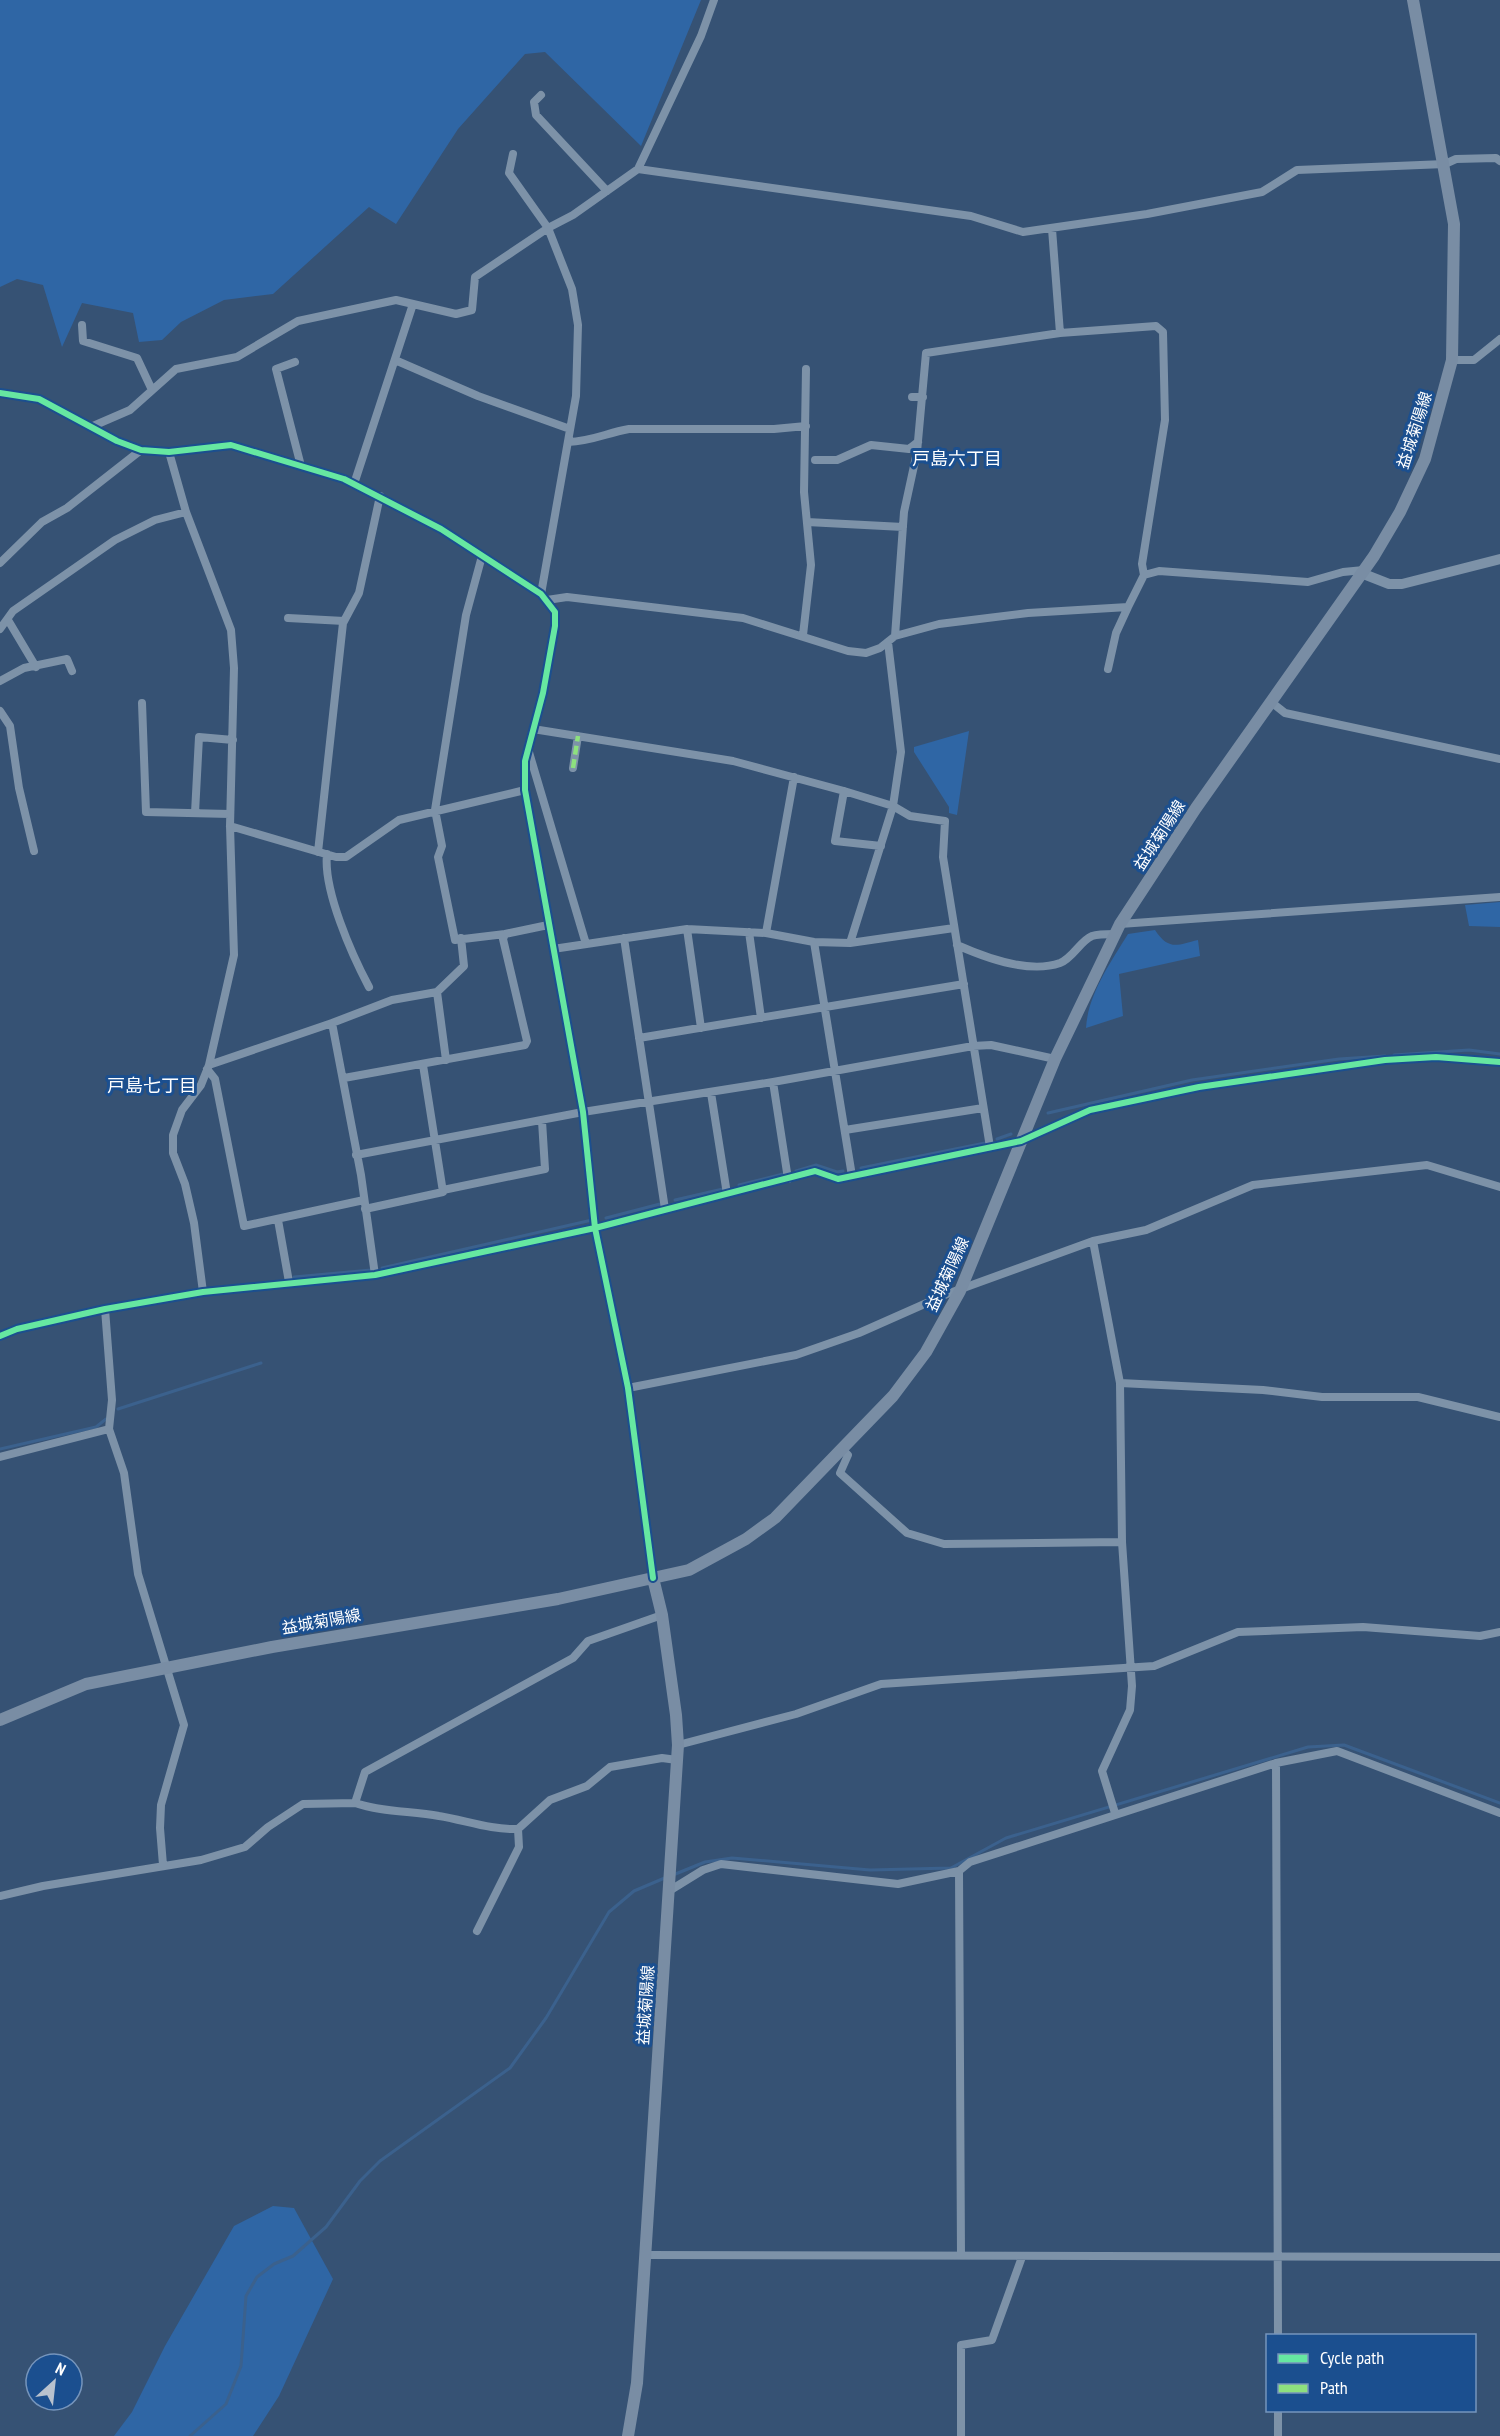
<svg xmlns="http://www.w3.org/2000/svg" width="1500" height="2436" viewBox="0 0 1500 2436" font-family="'PT Sans Narrow','Noto Sans JP',sans-serif">
<style>
.green{fill:#2f66a5}
.lines{fill:none;stroke-linecap:round;stroke-linejoin:round}
.stream{stroke:#3b618d;stroke-width:3}
.minor{stroke:#7d92a8;stroke-width:8}
.tertiary{stroke:#7d92a8;stroke-width:10}
.secondary{stroke:#798da4;stroke-width:12}
.quiet{stroke:#8de07e;stroke-width:4.5;stroke-dasharray:9 4.5;stroke-linecap:butt}
.cycleway-casing{stroke:#1b4f8f;stroke-width:10}
.cycleway{stroke:#66e7a1;stroke-width:6}
.labels{text-anchor:middle;dominant-baseline:central;stroke-width:6;stroke-linejoin:round;paint-order:stroke}
.street-label{font-size:16px;fill:#fff;stroke:#1b4f8f}
.neighbourhood-label{font-size:18px;fill:#fff;stroke:#1b4f8f}
</style>
<rect width="100%" height="100%" fill="#365274"/>
<path class="green" d="M0,0H701L641,146L545,52L525,54L458,129L396,224L369,207L273,294L224,300L181,322L162,340L139,342L133,313L82,303L62,347L43,285L17,279L0,287Z
M969,731L957,815L949,813V807L914,752V747Z
M1500,902V927L1469,926L1465,905Z
M1155,930C1169,951 1177,945 1198,940L1200,956L1119,974L1123,1016L1086,1028C1088,994 1111,962 1128,934Z
M273,2206L294,2208L333,2279L279,2396L253,2436H114L132,2412L165,2346L234,2226Z"/>
<g class="lines">
<path class="stream" d="M1394,1055L1469,1050L1500,1054
M1048,1113L1192,1080L1339,1059L1385,1056
M997,1139L1011,1134
M861,1168L985,1143
M796,1171L816,1165L837,1172L843,1171
M739,1185L783,1174
M675,1200L723,1189
M606,1218L660,1204
M382,1268L592,1220
M294,1277L371,1270
M118,1409L261,1363
M0,1449L96,1427L106,1419
M673,1875L705,1862L732,1858L870,1870L951,1868L1006,1838L1308,1747L1344,1745L1500,1803
M190,2436L226,2404L241,2366L246,2296L257,2277L274,2264L293,2256L326,2227L360,2181L380,2161L510,2068L546,2018L609,1912L634,1891L667,1877"/>
<path class="minor" d="M541,95L534,102L536,115L607,191
M513,154L509,173L548,228L572,289L578,325L576,396L541,594
M638,169L971,216L1023,232L1147,214L1262,192L1297,170L1445,164L1456,159L1496,158L1500,161
M82,325L83,341L137,358L152,390
M1060,333L1156,326L1163,332L1165,420L1142,564L1144,575
M395,360L478,396L570,429
M1452,360H1474L1500,339
M295,362L276,369L301,466
M0,393L39,399L117,441L141,450L169,452L231,445L344,479L441,529L541,594L555,612V626L543,693L525,761V790L583,1112L595,1228L628,1388L653,1578
M912,397H923
M93,426L130,410L176,369L237,357L298,321L396,300L456,314L472,310L475,277L548,228L573,215L638,169L701,36L714,0
M568,442C593,441 606,433 629,429H774L806,426
M169,452L186,512L231,630L234,668L230,826L234,955L209,1065L201,1085L182,1110L173,1135V1153L185,1184L194,1223L203,1292
M815,460H837L871,445L909,449L918,442
M354,484L413,304
M807,522L903,527
M482,556L466,615L435,810L442,846L438,857L455,940L505,934
M0,563L42,522L67,508L141,450
M547,600L567,597L743,618L848,651L866,653L880,648L895,636L939,624L1028,613L1128,607L1144,575L1159,571L1308,582L1343,572L1364,570
M288,618L344,621
M8,620L36,667
M0,629L13,611L115,540L155,520L186,512
M803,635L811,565L804,492L806,369
M895,636L904,512L917,452L926,353L1060,333L1052,229
M1108,669L1116,633L1128,607
M0,681L24,668L67,659L72,671
M1271,702L1285,713L1500,759
M142,703L146,812L230,814
M0,711L10,726L19,788L34,851
M533,729L733,761L844,791L893,806L910,816L945,821L943,857L990,1147
M528,749L586,944
M573,768L578,736
M844,791L835,841L881,846
M195,813L199,737L233,740
M230,826L336,857H346L399,820L525,790
M318,852L343,623L359,593L380,496
M327,854C323,890 352,955 369,987
M1120,924L1500,897
M687,929L701,1028
M749,932L761,1018
M766,933L794,777
M624,938L665,1209
M814,942L852,1176
M850,943L893,806L901,752L888,642
M957,945C986,958 1029,974 1060,963C1073,958 1080,941 1092,936C1098,934 1108,934 1115,934
M553,949L687,929L766,933L814,942L850,943L954,928
M437,992L446,1060
M332,1023L392,1000L437,992L464,966L461,938
M639,1038L964,984
M209,1065L332,1023L361,1175L375,1275
M207,1069L215,1079L244,1226L364,1200
M344,1078L525,1045L527,1041L503,939L505,934L548,925
M773,1082L788,1179
M711,1093L727,1194
M845,1130L983,1108
M356,1155L583,1112L773,1082L973,1046L991,1045L1055,1059
M443,1190L545,1169L542,1121
M365,1209L443,1192L423,1065
M278,1220L289,1282
M1093,1241L1120,1383L1122,1542L1132,1686L1130,1710L1102,1771L1115,1813
M105,1309L112,1400L109,1429L124,1473L138,1574L184,1725L161,1805L160,1828L163,1865
M0,1336L17,1329L105,1309L203,1292L375,1275L595,1228L815,1171L838,1179L1021,1141L1090,1110L1199,1087L1385,1060L1436,1057L1500,1062
M1120,1383L1263,1390L1322,1397H1418L1500,1417
M628,1388L796,1355L859,1333L947,1294L1093,1241L1146,1230L1253,1185L1427,1165L1500,1187
M842,1449L848,1455L840,1473L907,1533L944,1544L1122,1542
M0,1457L109,1429
M678,1745L796,1714L881,1684L1154,1666L1238,1632L1363,1627L1480,1636L1500,1632
M1276,1763L1278,2336
M355,1803C381,1812 411,1811 439,1816C465,1820 490,1830 518,1829
M959,1871L961,2255
M669,1891L703,1870L721,1864L898,1884L959,1871L970,1862L1276,1763L1337,1751L1500,1813
M0,1896L43,1886L201,1860L245,1847L268,1827L303,1804L355,1803L365,1772L573,1658L588,1641L662,1615
M477,1931L519,1847L518,1829L550,1800L587,1786L610,1767L662,1758L677,1760
M644,2255L1500,2257
M961,2436V2345L992,2340L1022,2257
M1278,2436V2410"/>
<path class="tertiary" d="M1361,573L1389,584H1402L1500,559"/>
<path class="secondary" d="M0,1720L86,1684L272,1647L558,1599L689,1570L746,1539L775,1518L893,1396L926,1352L960,1291L1055,1059L1120,924L1196,808L1374,556L1400,512L1425,459L1452,360L1454,224L1413,0
M628,2436L637,2383L678,1745L676,1715L662,1615L653,1578"/>
<path class="quiet" d="M573,768L578,736"/>
<g class="cycleway-casing">
<path id="cycleway" d="M0,393L39,399L117,441L141,450L169,452L231,445L344,479L441,529L541,594L555,612V626L543,693L525,761V790L583,1112L595,1228L628,1388L653,1578
M0,1336L17,1329L105,1309L203,1292L375,1275L595,1228L815,1171L838,1179L1021,1141L1090,1110L1199,1087L1385,1060L1436,1057L1500,1062"/>
</g>
<use href="#cycleway" class="cycleway"/>
</g>
<g class="labels">
<g class="street-label">
<text transform="translate(1414 430) rotate(-72)">益城菊陽線</text>
<text transform="translate(1159 835) rotate(-57)">益城菊陽線</text>
<text transform="translate(947 1274) rotate(-65)">益城菊陽線</text>
<text transform="translate(321 1621) rotate(-10)">益城菊陽線</text>
<text transform="translate(645 2005) rotate(-86)">益城菊陽線</text>
</g>
<g class="neighbourhood-label">
<text x="957" y="458">戸島六丁目</text>
<text x="152" y="1085">戸島七丁目</text>
</g>
</g>
<rect x="1266" y="2334" width="210" height="78" fill="#1b4f8f" stroke="#7695bc" stroke-width="1.5"/>
<rect x="1278" y="2354" width="30" height="9" fill="#66e7a1" stroke="#7695bc" stroke-width="1.5"/>
<text x="1320" y="2364" font-size="18" fill="#ffffff">Cycle path</text>
<rect x="1278" y="2384" width="30" height="9" fill="#8de07e" stroke="#7695bc" stroke-width="1.5"/>
<text x="1320" y="2394" font-size="18" fill="#ffffff">Path</text>
<g transform="translate(54 2382) rotate(27)"><circle r="28" fill="#1b4f8f" stroke="#7695bc" stroke-width="1.5"/>
<path d="M0-4.5L10 22L0 15L-10 22Z" fill="#b9c2ce"/>
<text y="-9" font-size="16" font-weight="bold" text-anchor="middle" fill="#ffffff">N</text>
</g>
</svg>
